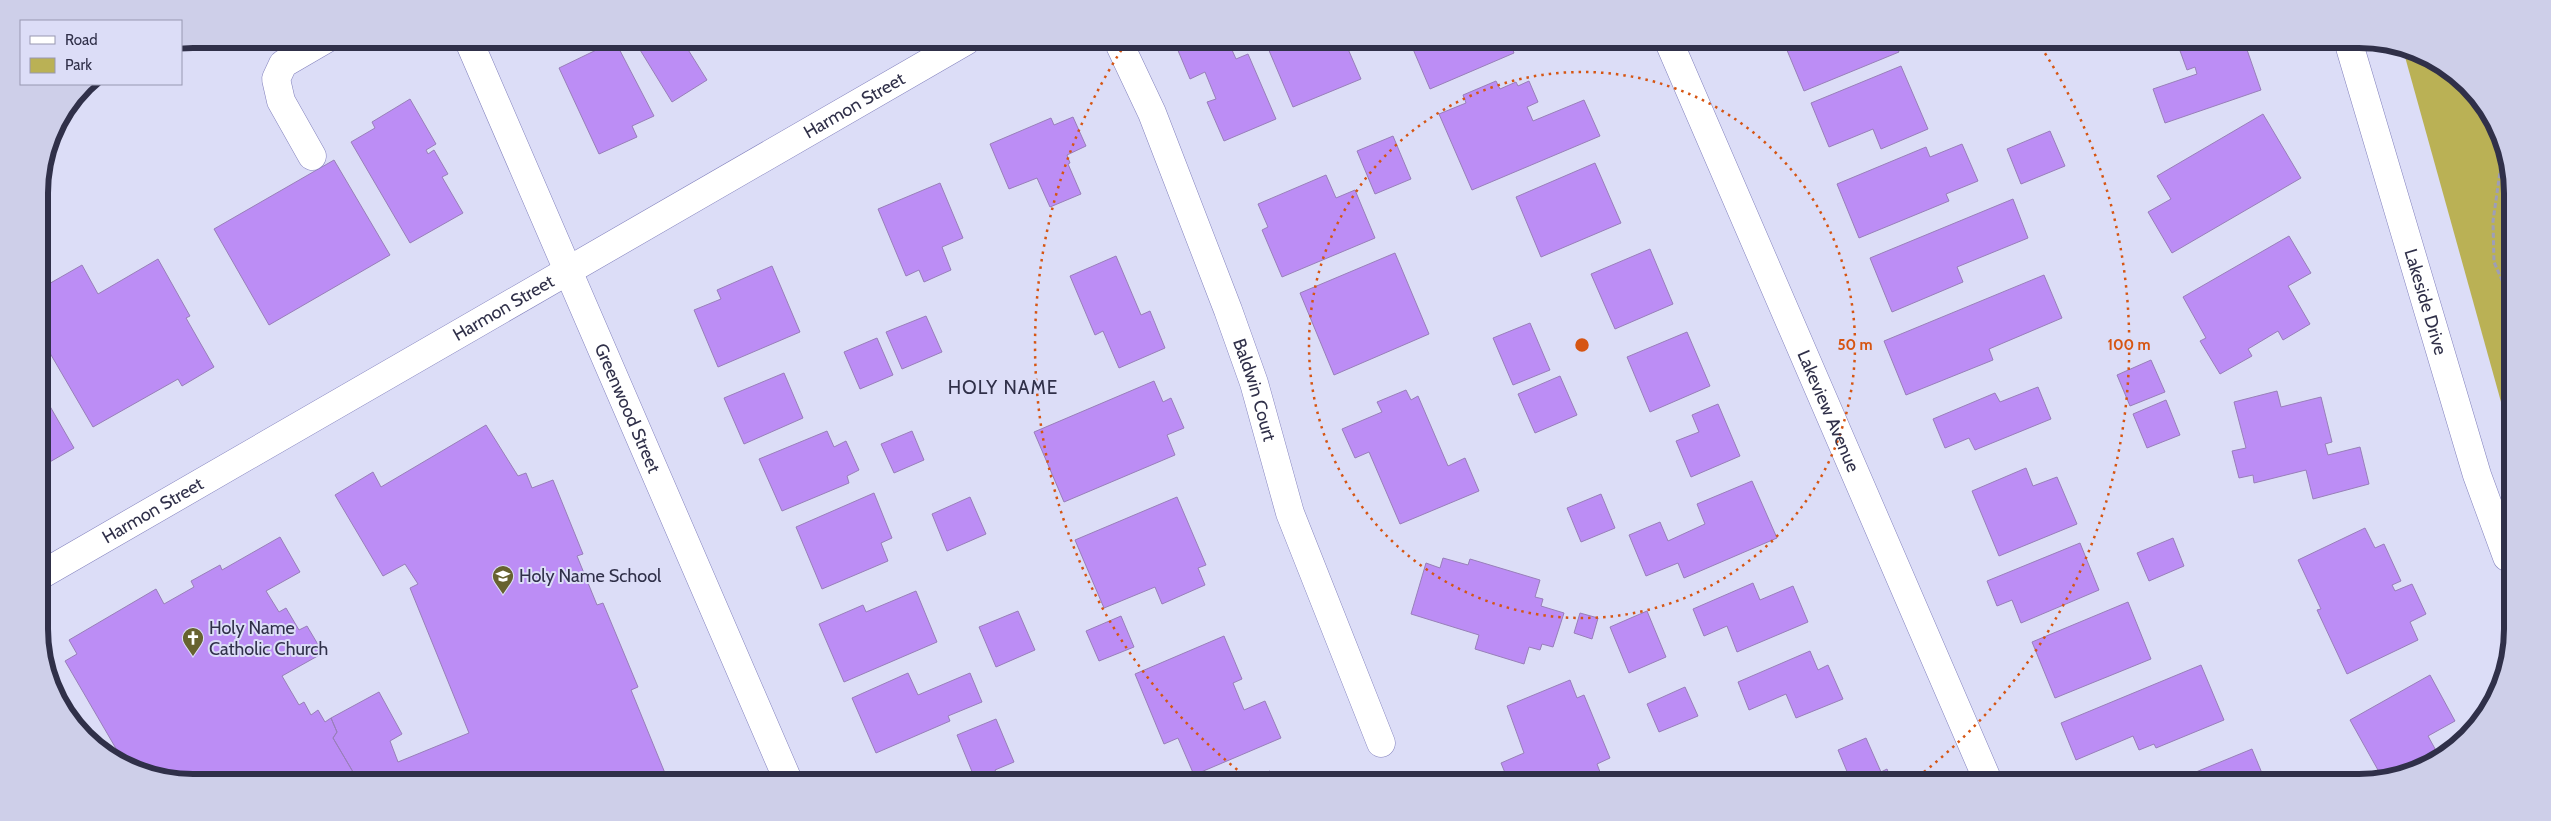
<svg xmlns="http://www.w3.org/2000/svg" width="2551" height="821" viewBox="0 0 2551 821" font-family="Cabin,sans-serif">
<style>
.green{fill:#bab155}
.building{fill:#bc8df5;stroke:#987fb9}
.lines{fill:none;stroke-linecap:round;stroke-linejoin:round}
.minor-casing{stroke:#8281bd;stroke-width:29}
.path{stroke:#9e9eb8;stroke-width:3;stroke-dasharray:5 2.5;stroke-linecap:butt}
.minor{stroke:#fff;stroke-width:28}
.ring{fill:none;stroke:#d65512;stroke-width:2.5;stroke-dasharray:2.5 5}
.labels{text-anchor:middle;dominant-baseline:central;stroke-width:4;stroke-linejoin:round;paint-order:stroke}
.street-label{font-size:18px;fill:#303049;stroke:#dcddf7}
.poi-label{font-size:18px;fill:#303049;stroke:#dcddf7;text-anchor:start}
.neighbourhood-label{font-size:19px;letter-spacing:1px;fill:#303049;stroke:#dcddf7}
.rim{fill:none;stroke:#303049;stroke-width:6}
.centre{fill:#d65512;stroke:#dcddf7;stroke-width:2.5}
.ring-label{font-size:15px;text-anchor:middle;font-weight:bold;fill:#d65512;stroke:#dcddf7;stroke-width:4;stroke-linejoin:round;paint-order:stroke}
</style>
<rect width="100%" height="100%" fill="#dcddf7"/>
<path class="green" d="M2402,46L2444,65L2474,91L2509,163L2508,427Z"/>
<path class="building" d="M634,40H682L707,80L672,102Z
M757,40H769L760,46Z
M615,41L654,116L632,126L637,137L599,154L559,68Z
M1174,41H1228L1236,59L1248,54L1276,119L1224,141L1207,102L1216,99L1205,72L1190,79Z
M1265,41L1345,42L1361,79L1293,107Z
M1410,42H1510L1514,53L1430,89Z
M1784,43H1895L1899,52L1804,91Z
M2187,44H2245L2261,90L2165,123L2153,89L2197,74L2195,67L2187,70L2179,48Z
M1901,66L1928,129L1881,149L1873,129L1829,147L1811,103Z
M1496,81L1500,89L1516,82L1518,86L1529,81L1538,102L1527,107L1533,121L1584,100L1600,136L1472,190L1439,114L1466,103L1463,95Z
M410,99L436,144L426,150L428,154L434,150L448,174L442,177L463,213L410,243L351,142L375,128L372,122Z
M2263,114L2301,178L2172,253L2148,212L2171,199L2157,176Z
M1073,117L1086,146L1067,155L1070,163L1068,164L1081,194L1050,207L1037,178L1009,189L990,144L1051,118L1054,125Z
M2050,131L2065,166L2021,184L2007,149Z
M1393,136L1411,179L1375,194L1357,151Z
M1962,144L1978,181L1946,194L1949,201L1859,238L1837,184L1926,147L1930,157Z
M334,160L390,255L269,325L214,229Z
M1595,163L1621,223L1541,257L1516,197Z
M1326,175L1336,198L1355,190L1375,238L1282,277L1262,230L1268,227L1258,204Z
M940,183L963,238L942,247L951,270L924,282L919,270L906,276L878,209Z
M2013,199L2028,238L1957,267L1963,282L1892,312L1870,258Z
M2289,236L2311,273L2288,286L2310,324L2283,340L2278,331L2248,349L2252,356L2220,374L2200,341L2206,338L2183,297Z
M1650,249L1673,304L1615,329L1591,274Z
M1395,253L1429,334L1334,375L1300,293Z
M1116,256L1141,315L1150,311L1165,348L1119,368L1103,331L1095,335L1070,276Z
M158,259L190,316L186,318L214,367L182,386L178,379L93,427L40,336V289L82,265L98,294Z
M772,266L800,332L718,367L694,310L721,299L717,290Z
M2044,275L2062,318L1989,349L1993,360L1906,395L1884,341Z
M926,316L942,352L902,369L886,332Z
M1530,323L1550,370L1513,385L1493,338Z
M1687,332L1710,386L1650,412L1627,357Z
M877,338L893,375L860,389L844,352Z
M2151,360L2165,392L2130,406L2117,375Z
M784,373L803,418L744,444L724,398Z
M1560,376L1577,415L1535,433L1518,394Z
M1154,381L1163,402L1171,398L1184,428L1167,435L1175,455L1064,502L1034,432Z
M2038,387L2051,419L1975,450L1969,438L1945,448L1933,419L1995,393L2000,402Z
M40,389L74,448L41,467Z
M1406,390L1411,400L1418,396L1448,466L1465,458L1479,491L1400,524L1369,452L1355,458L1342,429L1382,412L1377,402Z
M2277,391L2281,407L2321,397L2332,442L2325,444L2328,455L2360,447L2369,484L2313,499L2306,470L2254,483L2253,475L2239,478L2232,451L2246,448L2234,402Z
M2166,400L2180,435L2147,448L2133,414Z
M1718,404L1740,456L1691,477L1676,441L1699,432L1692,415Z
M486,425L518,476L526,473L532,488L553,480L583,554L577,556L597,605L603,603L638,687L631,690L667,778L356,777L333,738L337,732L331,718L379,692L402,734L390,741L398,762L469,733L410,588L418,584L405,564L383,576L335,495L373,472L381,487Z
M827,431L834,447L846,441L859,470L847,476L849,483L782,511L759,459Z
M912,431L924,460L894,473L881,444Z
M2026,468L2033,486L2057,477L2077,524L1999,556L1972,491Z
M1752,481L1777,538L1684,578L1678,563L1646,576L1629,535L1660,522L1668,541L1705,524L1697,504Z
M874,493L892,538L881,543L888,561L822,589L796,527Z
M1601,494L1615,528L1581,542L1567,508Z
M970,497L986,534L947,551L932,514Z
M1177,497L1206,565L1198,568L1205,585L1162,604L1155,587L1104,608L1075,540Z
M2365,528L2375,548L2384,544L2401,581L2392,585L2395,591L2412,584L2426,614L2410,622L2418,640L2347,674L2317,610L2321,609L2298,560Z
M280,537L300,572L266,591L279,612L286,608L299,630L307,626L323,653L282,676L299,705L304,702L311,715L318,710L325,722L331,718L337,732L333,738L356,777H153L125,764L65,661L77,654L69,640L156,589L164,604L194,587L191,581L220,565L222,570Z
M2173,538L2184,566L2149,581L2137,553Z
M2080,543L2099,590L2021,623L2012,600L1997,606L1987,581Z
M1443,558L1468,565L1470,559L1540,580L1535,597L1543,599L1541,606L1564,613L1553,647L1542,644L1540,650L1529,647L1524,664L1475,649L1479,635L1411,614L1426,563L1440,568Z
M1753,583L1760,600L1793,586L1808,622L1737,652L1727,626L1704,636L1693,609Z
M916,591L937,642L844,682L819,624L863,605L866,612Z
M2128,602L2151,659L2055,698L2032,642Z
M1018,611L1035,650L996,667L979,627Z
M1647,611L1666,657L1629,673L1610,627Z
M1580,613L1598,618L1592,639L1574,633Z
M1121,616L1134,647L1099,661L1086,631Z
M1224,636L1242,679L1233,683L1244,710L1265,701L1281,738L1194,775L1178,738L1164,744L1135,674Z
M1810,651L1818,670L1828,665L1843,699L1796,718L1786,694L1749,710L1738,682Z
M2201,665L2224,720L2156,748L2154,744L2139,750L2133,736L2076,760L2061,723Z
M908,673L918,695L970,673L982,702L948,716L950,721L876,753L852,698Z
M2430,675L2455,721L2428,736L2439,756L2453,750L2417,771L2383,779L2350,720Z
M1570,680L1577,698L1584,695L1610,758L1597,764L1603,780H1508L1501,763L1524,753L1507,706Z
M1685,687L1698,716L1659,732L1647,704Z
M996,719L1014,762L995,770L999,779H960L973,774L957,735Z
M1866,738L1881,772L1887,769L1892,781H1851L1838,750Z
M2252,749L2264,778L2257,782L2174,781Z
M1270,771L1273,779H1250Z"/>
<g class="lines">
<g class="minor-casing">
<g id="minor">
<path id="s1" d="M468,39L787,778"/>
<path id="s2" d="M1118,41L1152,113L1228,310L1254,383L1290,513L1381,743"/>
<path id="s3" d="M1669,42L1988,781"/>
<path id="s4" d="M2349,44L2477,475L2507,557"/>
<path d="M312,156L281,101L276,79L283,64L326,39"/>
<path id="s5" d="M41,575L966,41"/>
</g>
</g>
<path class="path" d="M2503,151L2493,221L2494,262L2509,296"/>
<use href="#minor" class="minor"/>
</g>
<g class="ring">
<circle cx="1582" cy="345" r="273"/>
<path d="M1249 779A547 547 0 0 1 1126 43M2041 47A547 547 0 0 1 1915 779"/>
</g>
<defs>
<g id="school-pin" transform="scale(1.125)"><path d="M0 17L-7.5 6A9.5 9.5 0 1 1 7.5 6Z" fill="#67622f" stroke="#dcddf7"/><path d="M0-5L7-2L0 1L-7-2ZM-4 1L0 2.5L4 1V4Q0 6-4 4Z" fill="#fff"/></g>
<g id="church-pin" transform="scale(1.125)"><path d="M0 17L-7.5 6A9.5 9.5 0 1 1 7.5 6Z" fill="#67622f" stroke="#dcddf7"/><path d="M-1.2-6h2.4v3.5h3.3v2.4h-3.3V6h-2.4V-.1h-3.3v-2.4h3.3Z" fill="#fff"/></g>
</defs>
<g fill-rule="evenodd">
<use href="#school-pin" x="503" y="576"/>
<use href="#church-pin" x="193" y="638"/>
</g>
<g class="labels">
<g class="street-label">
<text stroke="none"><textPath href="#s5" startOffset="939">Harmon Street</textPath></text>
<text stroke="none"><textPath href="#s4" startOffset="269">Lakeside Drive</textPath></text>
<text stroke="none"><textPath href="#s5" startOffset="534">Harmon Street</textPath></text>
<text stroke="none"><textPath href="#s2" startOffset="375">Baldwin Court</textPath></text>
<text stroke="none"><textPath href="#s1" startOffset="402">Greenwood Street</textPath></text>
<text stroke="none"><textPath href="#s3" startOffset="402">Lakeview Avenue</textPath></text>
<text stroke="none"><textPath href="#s5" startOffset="129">Harmon Street</textPath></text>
</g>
<g class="poi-label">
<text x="519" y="576">Holy Name School</text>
<text x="209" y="628">Holy Name<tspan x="209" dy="21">Catholic Church</tspan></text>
</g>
<g class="neighbourhood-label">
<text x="1003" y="387">HOLY NAME</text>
</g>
</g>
<path d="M0 0H2551V821H0ZM193 48H2359A145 145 0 0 1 2504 193V629A145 145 0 0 1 2359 774H193A145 145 0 0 1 48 629V193A145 145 0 0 1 193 48Z" fill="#cecfe9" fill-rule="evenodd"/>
<path class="rim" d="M193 48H2359A145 145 0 0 1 2504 193V629A145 145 0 0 1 2359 774H193A145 145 0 0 1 48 629V193A145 145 0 0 1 193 48Z"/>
<circle cx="1582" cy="345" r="8" class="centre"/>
<g class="ring-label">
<text x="1855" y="350">50 m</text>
<text x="2129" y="350">100 m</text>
</g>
<rect x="20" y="20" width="162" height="65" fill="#dcddf7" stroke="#9798b1"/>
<rect x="30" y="36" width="25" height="8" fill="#ffffff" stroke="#9798b1"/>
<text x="65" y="45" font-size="15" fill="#303049">Road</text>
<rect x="30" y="58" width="25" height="15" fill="#bab155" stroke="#9798b1"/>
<text x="65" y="70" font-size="15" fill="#303049">Park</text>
</svg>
